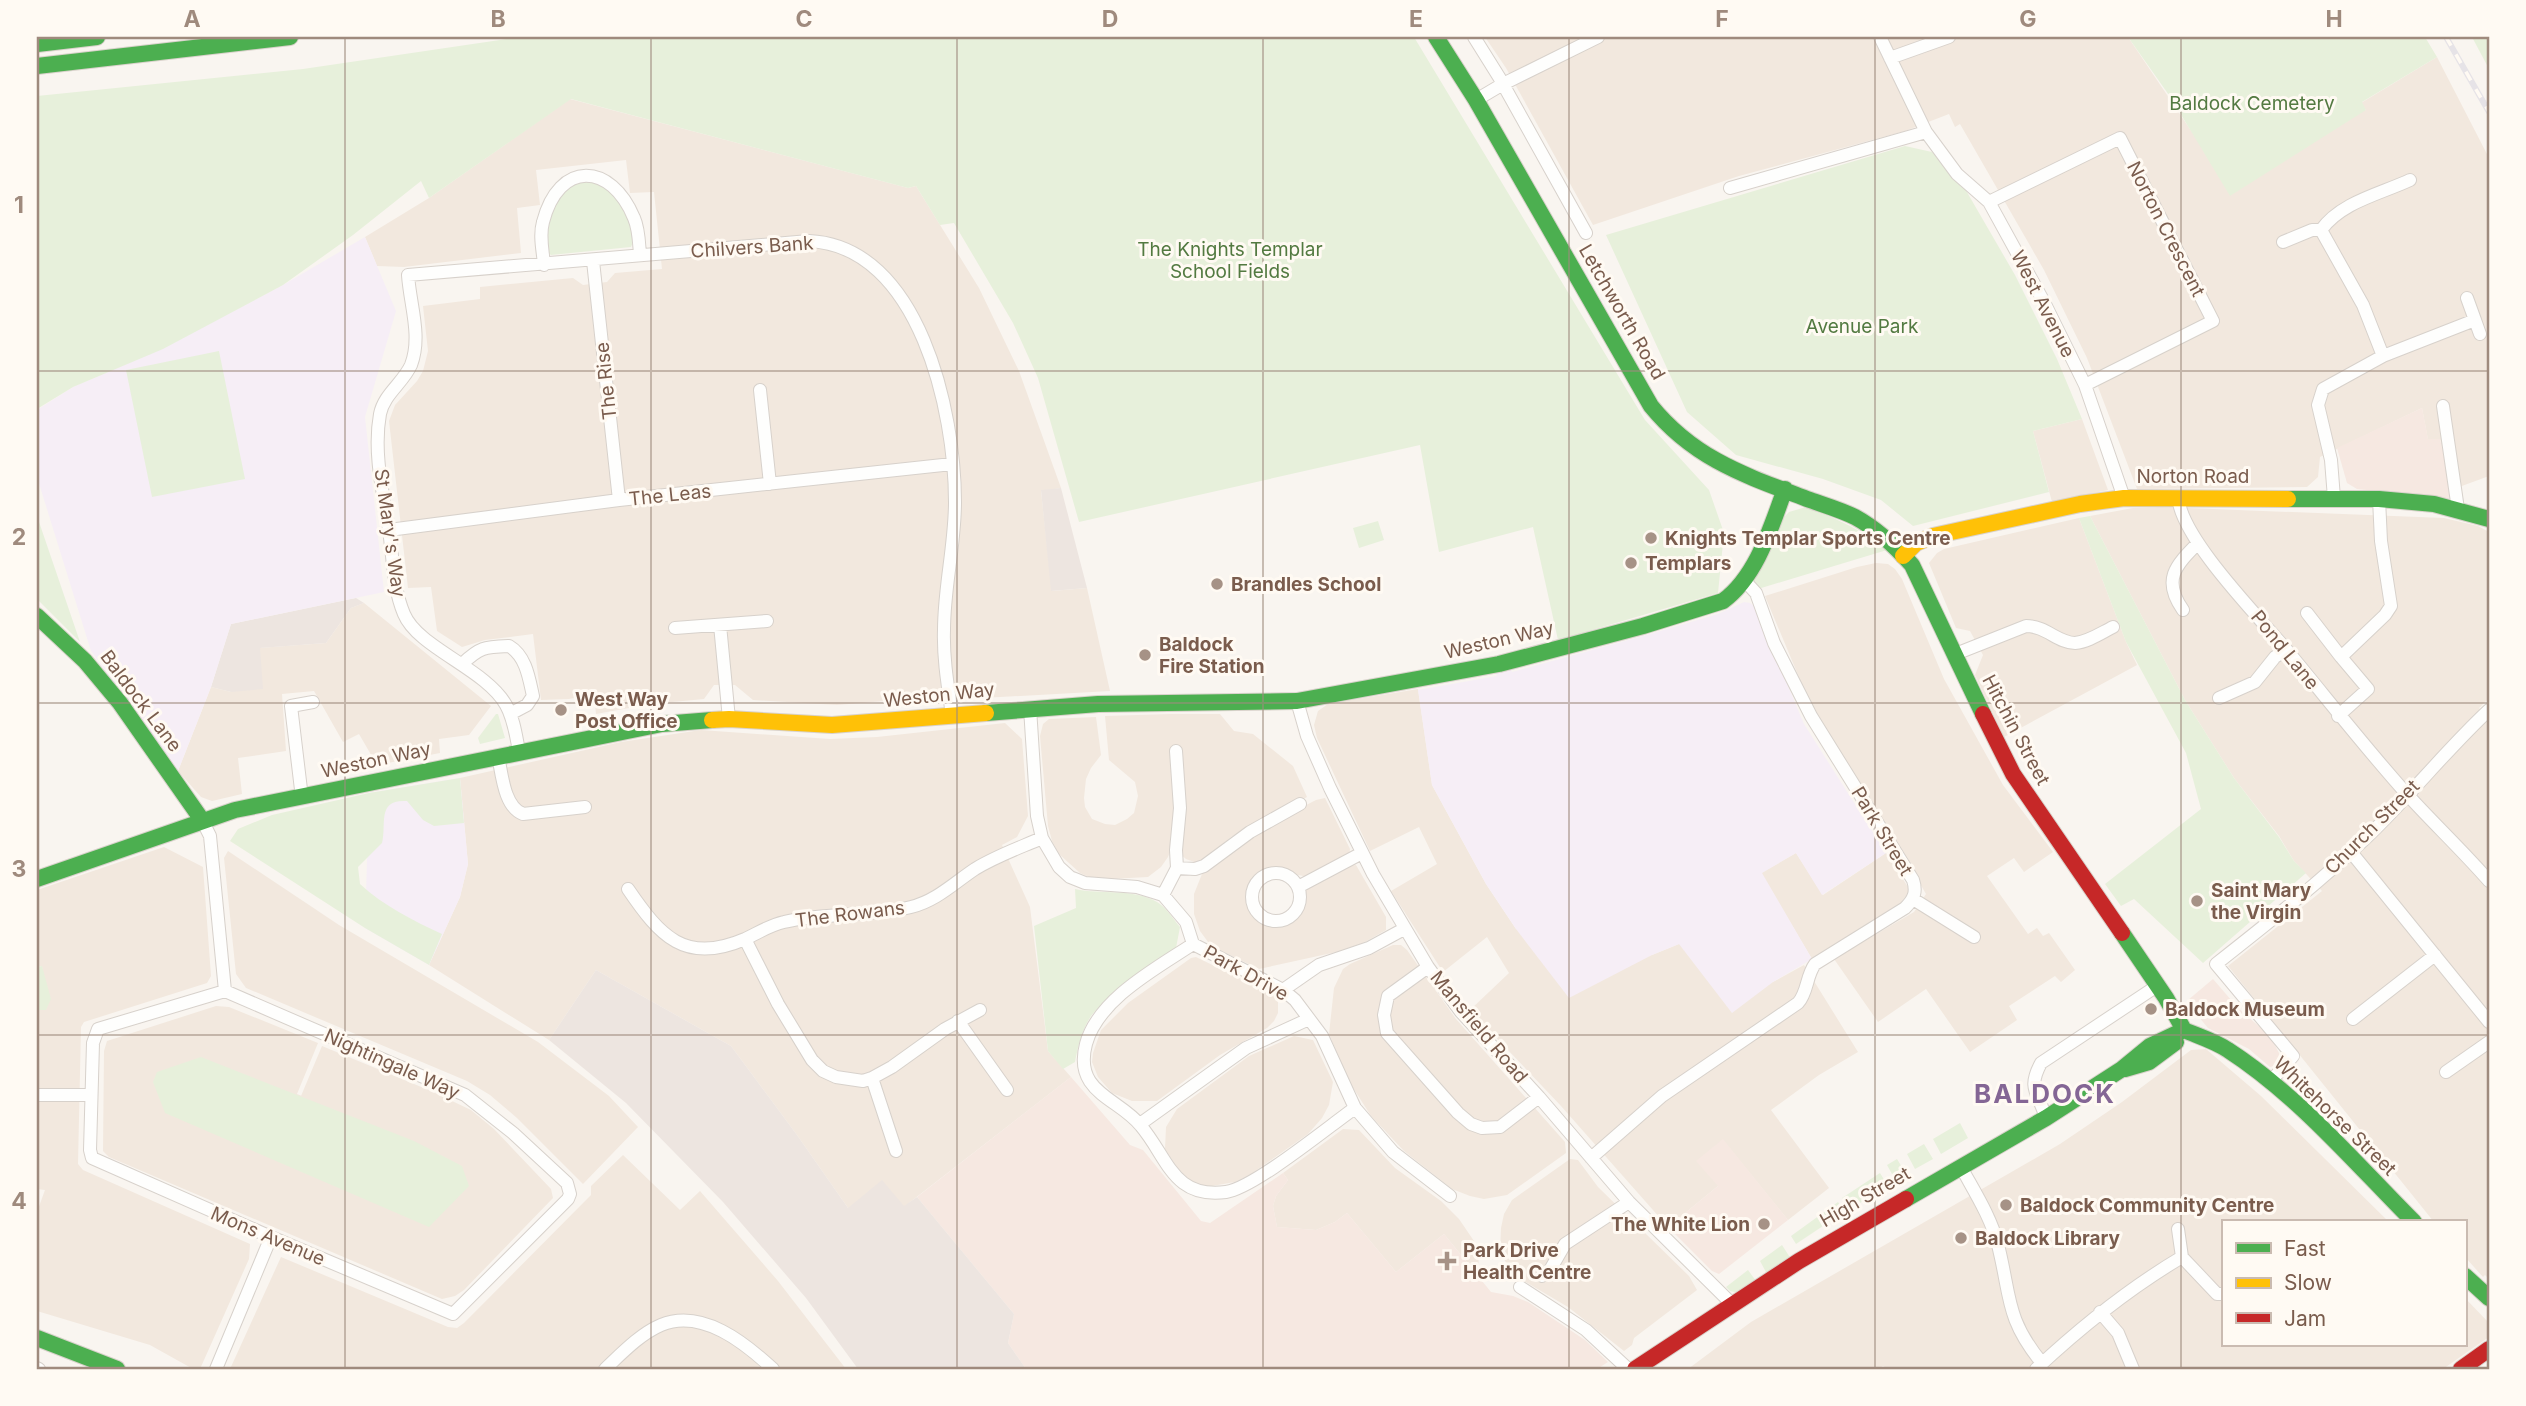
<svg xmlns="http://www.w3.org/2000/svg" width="2526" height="1406" viewBox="0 0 2526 1406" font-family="Inter,sans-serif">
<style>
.residential{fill:#f2e8de}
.commercial{fill:#f6e8e1}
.industrial{fill:#ede5e0}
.education{fill:#f6eef6}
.green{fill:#e7f0db}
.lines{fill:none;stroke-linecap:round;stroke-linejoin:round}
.street-casing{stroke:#d7d1cb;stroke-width:14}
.fast-casing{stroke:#d9d2cb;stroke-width:18}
.slow-casing{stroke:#d9d2cb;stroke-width:18}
.jam-casing{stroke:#d9d2cb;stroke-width:18}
.street{stroke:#fefefd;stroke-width:12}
.fast{stroke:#4caf50;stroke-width:16}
.slow{stroke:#ffc107;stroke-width:16}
.jam{stroke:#c62828;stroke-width:16}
.rail-casing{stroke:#e6e3e7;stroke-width:6}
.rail{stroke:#fffaf3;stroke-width:3.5;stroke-dasharray:10;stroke-linecap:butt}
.grid{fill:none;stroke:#9f8a7d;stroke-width:2;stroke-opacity:0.55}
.poi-dot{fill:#a69286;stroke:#fffaf3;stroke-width:2.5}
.labels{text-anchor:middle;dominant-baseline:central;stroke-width:6;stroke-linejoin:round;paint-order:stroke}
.park-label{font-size:19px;fill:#537a41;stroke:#fffaf3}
.street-label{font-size:19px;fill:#7a5c4d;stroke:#fffaf3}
.poi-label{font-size:19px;font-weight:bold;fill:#7a5c4d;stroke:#fffaf3;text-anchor:start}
.district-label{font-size:26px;font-weight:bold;letter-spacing:2px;fill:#846695;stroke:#fffaf3}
.neatline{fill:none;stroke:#9f8a7d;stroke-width:2.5}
.grid-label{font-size:23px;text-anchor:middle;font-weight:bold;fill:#9f8a7d}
</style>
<rect width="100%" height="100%" fill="#f9f5f0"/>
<path class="residential" d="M1485,37H2128L2196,138L2366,110L2361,103L2437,57L2489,158V476L2451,490L2440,439L2428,440L2422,408L2320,457L2318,477L2307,487L2137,489L2087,358L2044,270L1960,124L1955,127L1949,114L1905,131L1739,176L1593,225L1506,68Z
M570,99L908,188L916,186L979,288L1019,371L1061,488L1041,491L1052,591L1087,588L1110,691L964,699L933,697L837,705L753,700L735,685H714L704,699L651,704L596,714L594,694L569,699L541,700L533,634L485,640L462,647L437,631L431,587L408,588L389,421L395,405L417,381L423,371L428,351L423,306L480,299V287L573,278L583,285L607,282L615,273L662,269L654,192L630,193L626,160L536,170L540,205L517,208L521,253L404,267L377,266L365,237L429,198Z
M2082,419L2108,490L2052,502L2033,431Z
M2162,507L2444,518L2478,526L2489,532V698L2479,708L2489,718V1279L2485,1275L2483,1277L2465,1257V1222H2434L2228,966L2322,891L2294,861L2279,836L2234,778L2185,700L2090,516L2133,508Z
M2079,518L2126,642L2137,665L2004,737L1975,675L1983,655L1970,631L1956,628L1929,563L1937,553L1944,549Z
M1876,563L1888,564L1895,569L1902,579L1944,679L2003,785L2053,852L2024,872L2014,858L1987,876L2028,934L2037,928L2043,936L2049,933L2075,970L2061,982L2055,976L2009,1006L2017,1020L1970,1052L1926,989L1878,1022L1834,959L1914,912L1926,894L1900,849L1816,718L1765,596L1857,567Z
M364,603L491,706L469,735L439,739L440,753L377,765L359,734L343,742L314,691L282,694L286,751L238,758L242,794L212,801L201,797L178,771L211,687L231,692L259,648L326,643L351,608Z
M1418,689L1432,785L1486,884L1516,929L1652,955L1679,944L1773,982L1804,965L1858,1052L1819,1075L1771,1110L1829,1188L1788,1220L1723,1140L1718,1186L1668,1227L1561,1106L1470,1010L1509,973L1487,937L1443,972L1391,891L1437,864L1419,827L1370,851L1317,738L1314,725L1318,711L1328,704Z
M1170,714H1220L1234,731L1253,734L1293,766L1307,797L1231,837L1204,860L1197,863L1186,859L1172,847L1168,857L1161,867L1148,877L1110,879L1089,877L1080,873L1059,854L1052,841L1048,826L1040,736L1043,724L1049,719L1096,717L1101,755L1091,768L1086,779L1084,798L1085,807L1092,819L1105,824L1115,825L1127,819L1134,813L1138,796L1135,782L1109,760L1105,716Z
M1005,723L1022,739L1028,816L1017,837L1002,845L1030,907L1048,1051L1071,1077L905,1206L848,1208L797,1135L731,1046L596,970L549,1040L429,965L460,897L468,864L460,778L621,742L701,730L830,739L877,737Z
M1325,798L1350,849L1349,855L1308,877L1279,871L1265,873L1254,881L1250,888L1251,908L1256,918L1267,924L1286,922L1293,919L1302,907L1306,889L1346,866L1356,865L1386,917V930L1365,942L1341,951L1259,969L1211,946L1200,931L1194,914V894L1202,874L1214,861L1252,833L1316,800Z
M164,847L203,867L211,976L207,983L84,1022L81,1027L78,1164L83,1170L250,1244L249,1259L200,1369H193L150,1345L37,1311V1212L45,1190L37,1189V1010H46L42,966L37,967V890Z
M228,851L339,925L538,1042L609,1096L638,1127L583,1184L517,1118L490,1095L467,1081L246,988L236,974L224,858Z
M1796,853L1823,895L1886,853L1908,887V893L1899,906L1812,959L1761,873Z
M1393,945H1401L1407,950L1456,1019L1565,1142L1566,1153L1507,1195L1484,1199L1470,1196L1452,1189L1404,1151L1371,1116L1350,1083L1329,1034L1334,988L1343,969L1350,964Z
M1196,957L1278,997V1013L1274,1021L1267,1028L1220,1055L1157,1101H1132L1112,1093L1098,1077L1092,1062L1093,1053L1101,1030L1128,1003L1191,958Z
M216,1006L229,1007L318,1043L297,1094L215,1061L414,1141L301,1096L322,1046L431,1091L471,1110L494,1129L551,1189L553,1198L464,1290L455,1296L442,1299L109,1157L103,1151L104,1051L107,1041Z
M1294,1036L1313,1040L1333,1082L1329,1105L1322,1118L1308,1134L1251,1174L1235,1182L1212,1186H1200L1192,1182L1178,1169L1165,1149L1166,1127L1177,1109L1249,1056Z
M2206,1049L2261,1096L2389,1222H2223V1345H2465V1298L2489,1323V1337L2443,1369H1888L1883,1366L1878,1369H1688L1751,1322L2060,1144L2122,1102L2191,1050Z
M1343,1129L1359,1130L1395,1168L1441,1201L1459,1219L1474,1241L1478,1252L1479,1268L1475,1272L1444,1234L1396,1272L1347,1213L1335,1222L1316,1230L1277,1227L1273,1206L1276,1196L1288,1180L1283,1173Z
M623,1155L680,1210L700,1191L778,1281L846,1369H230L281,1257L448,1327L457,1328L464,1323L591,1195V1186Z
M1570,1159L1578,1160L1598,1187L1689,1276L1697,1290L1634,1338L1632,1345L1624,1351L1568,1307L1514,1275L1500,1253L1501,1228L1504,1214L1512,1200Z"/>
<path class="commercial" d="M2422,408L2428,439H2440L2453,499L2357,489L2347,483L2337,448Z
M2213,979L2238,1008L2270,1036L2280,1055L2273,1066L2270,1067L2249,1049L2208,1028L2189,1005L2188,1000Z
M1071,1077L1130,1145L1143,1150L1201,1221L1210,1223L1283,1173L1288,1180L1276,1196L1273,1206L1277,1227L1316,1230L1335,1222L1347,1213L1396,1272L1444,1234L1491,1292L1513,1296L1528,1302L1585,1340L1608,1362L1597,1369H1026L1008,1343L1014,1314L917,1197Z
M1723,1139L1788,1220L1719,1274L1712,1271L1668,1227L1718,1186L1696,1161Z"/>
<path class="industrial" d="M1061,488L1087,588L1051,591L1041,490Z
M356,598L364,603L351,608L326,643L260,648L263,689L231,692L211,687L231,624Z
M596,970L731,1046L797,1135L848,1208L882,1180L904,1206L917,1197L1014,1314L1008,1343L1026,1369H858L806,1298L723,1202L626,1103L549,1040Z"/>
<path class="education" d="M365,237L396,311L365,417L384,592L231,624L211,687L178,771L91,651L37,477V410L73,387L163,348L283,285Z
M1744,602L1750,603L1755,607L1804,724L1886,853L1822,895L1796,853L1762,873L1812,959L1773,982L1732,1013L1679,944L1652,955L1569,998L1516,929L1486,884L1432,785L1418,690L1497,676L1494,671L1511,669L1512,672L1650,634L1718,614Z
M460,778L468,864L460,897L429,965L365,928L369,793Z"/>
<path class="green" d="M520,37H1414L1645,420L1709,490L1724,533L1718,593L1558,640L1533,527L1439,552L1420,445L1079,522L1038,378L1013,323L954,223L940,225L916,186L908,188L571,99L429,198L421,181L353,235L283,285L163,349L73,387L37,409V96L303,69Z
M2128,37H2425L2437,57L2362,102L2366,110L2230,196L2171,98Z
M2472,37H2489V69Z
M1905,146L1932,152L1964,187L2015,275L2057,359L2082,419L2033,431L2049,492L1913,526L1881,500L1823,479L1736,455L1687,412L1606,235Z
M585,180C592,182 602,183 607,187C621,198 640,229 631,247L551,255L548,253L545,222L562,188Z
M219,351L245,479L152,497L126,370Z
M1806,507C1836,518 1862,530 1887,550L1758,589L1753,581L1769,553L1782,519L1789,512Z
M37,516L80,642L37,599Z
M2090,516L2185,700L2234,778L2279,837L2294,861L2306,873L2203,963L2134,899L2121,906L2105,884L2201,809L2186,753L2126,642L2079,518Z
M1378,521L1384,540L1359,548L1353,528Z
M496,714H498L505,738L480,744L478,738Z
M460,778L464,823L434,826L423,820L407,801C376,799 387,824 382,843L358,867L360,884C384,906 412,920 442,934L429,965L365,928L230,841L238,829L272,815L369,793Z
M1075,889C1102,895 1133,888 1157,902C1167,908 1173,919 1180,927L1176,948C1151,966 1109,993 1091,1016C1082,1030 1078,1046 1075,1062L1063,1069L1048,1051L1034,926L1076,908Z
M42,966L51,999L46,1010H37V967Z
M201,1057L414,1141L462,1166L469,1186L429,1227L165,1113L153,1082L157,1072Z
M1960,1123L1968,1138L1941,1154L1933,1139Z
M1924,1144L1933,1159L1915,1169L1907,1154Z
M1897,1159L1908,1177L1897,1183L1887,1165Z
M1880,1173L1888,1186L1850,1209L1842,1198Z
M1838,1202L1844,1212L1796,1244L1791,1236Z
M1782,1245L1791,1259L1767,1274L1760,1261Z
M1748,1270L1756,1281L1739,1293L1730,1291L1726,1287Z"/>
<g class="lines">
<g class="street-casing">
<path id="street" d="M1474,37L1499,77L1586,233
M1880,37L1926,132L1957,174L1989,202L2044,302L2085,385L2124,498
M1890,58L1949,37
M1476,100L1503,84L1598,37
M1730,188L1926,132
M1989,202L2120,138L2213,321L2085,385
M2283,242L2312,230H2321
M593,261L619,500
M544,265C543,251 539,236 543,222C559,160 611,162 634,218C639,229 639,243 640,255
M2475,320L2480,334
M2383,356L2363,305L2321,230C2341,202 2380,194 2410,180
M760,390L770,484
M2443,406L2458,509
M2178,497C2181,538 2257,615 2285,648C2325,696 2363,745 2405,792C2432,822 2462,850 2489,881
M2334,498L2331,460L2318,405L2323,389L2383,356L2475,320L2467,298
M389,530L619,500L952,464
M2183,610C2162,580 2175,566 2198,543
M2307,613L2341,657
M720,625L729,719
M675,628L767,621
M1953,655L2026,626C2046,626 2058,643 2075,643C2088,642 2101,633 2113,627
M462,664C480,647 484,647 509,646C526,656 529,678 533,696L527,705L510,714
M2219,698L2255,682L2275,657L2286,650
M1297,701L1307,736L1330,788L1373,874L1428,967L1461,1012L1539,1097L1629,1202L1732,1304
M1030,708L1037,816L1042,838L1059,867L1070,877L1085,883L1137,887L1163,895L1186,922L1193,944L1283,990L1295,1000L1322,1036L1355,1108L1393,1152L1450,1196
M2338,716L2368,689L2341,657L2385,615L2391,606L2381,541L2379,499
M519,751C516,736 514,719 506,705C486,669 418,648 404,614C393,588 393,558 389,530C383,493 373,452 380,414C384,394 403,383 411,365C422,336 410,305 408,275L809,241C920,246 955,413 955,502C955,545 944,587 944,630C943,658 948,687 952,715
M1176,751L1180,808L1176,850L1177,868
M498,756C502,774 504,807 523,814L585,807
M302,798L291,706L313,702
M202,820L210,836L225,991
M2351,852L2489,1022
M1252 897a24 24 0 1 1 48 0a24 24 0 1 1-48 0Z
M1298,887L1362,853
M628,889C660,936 685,965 745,939C758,933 770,925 784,922C825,912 870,917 911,907C936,901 954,883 975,869C996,856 1019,848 1042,838
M1163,895L1177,868L1195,869L1204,866L1250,832L1300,804
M1913,899L1974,937
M745,939L778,1004L812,1060L823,1071L836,1077L863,1081L872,1078L892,1067L945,1029L980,1010
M1193,944C1157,968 1098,999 1086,1044C1073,1093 1119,1098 1141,1126C1168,1158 1173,1199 1226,1192C1254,1188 1328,1127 1355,1108
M1428,967L1388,996L1384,1015L1387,1033L1458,1113L1471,1124L1482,1128L1500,1127L1539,1097
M1283,990L1319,965L1369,948L1404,929
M225,991L465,1095L513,1133L567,1183L570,1194L568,1199L453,1314L271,1237L92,1158L90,1150L93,1043L98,1029Z
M2353,1019L2435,955
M958,1021L1007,1090
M2446,1072L2489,1042
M872,1078L896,1151
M2271,1081L2293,1056L2216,964C2268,923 2320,882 2367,837C2410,796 2446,750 2489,710
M37,1095H91
M2046,1118C2038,1092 2027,1089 2041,1063L2157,986
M1140,1124L1246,1048L1309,1019
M1591,1158L1662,1096L1798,1003C1808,992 1806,976 1815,964L1905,908C1914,899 1917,892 1913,880L1811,716L1774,643L1756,593L1744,580
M1961,1167C1974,1191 1991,1217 1998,1245C2011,1296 2005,1318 2042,1363
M2178,1229L2182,1257L2217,1294H2223
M1542,1276L1550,1270L1565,1244L1629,1202
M1520,1287L1586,1330L1628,1369
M2100,1312L2118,1333L2133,1369
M37,1368L39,1369
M216,1369L271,1237
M605,1369C622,1353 640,1334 661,1325C702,1308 745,1343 773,1369
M2036,1369C2081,1327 2128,1289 2182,1257"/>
</g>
<g class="fast-casing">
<path id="fast" d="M1436,37L1476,100L1651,406C1695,460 1747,476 1810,500C1824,505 1841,510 1855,517C1877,529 1896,547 1912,565L1983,714
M37,44L97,37
M37,66L290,37
M2288,499H2379L2434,504L2489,519
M37,616L85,661L120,703L202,820
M986,713L1098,704L1297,701L1499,664L1643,626L1723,601C1757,576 1771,527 1785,489
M37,879L235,810L662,724L712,720
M2122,933L2166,998L2184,1030
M2184,1030C2198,1036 2215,1041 2228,1050C2299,1096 2355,1163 2414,1222
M2125,1069L2149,1062L2176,1042
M1906,1199L2046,1118L2122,1069L2150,1046L2184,1030
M2465,1276L2489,1298
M37,1338L117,1369"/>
</g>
<g class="slow-casing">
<path id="slow" d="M1903,556L1916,543L1933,536L2080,504L2124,498L2288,499
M712,720L729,719L832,725L986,713"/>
</g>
<g class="jam-casing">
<path id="jam" d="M1983,714L2013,774L2122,933
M1635,1369L1799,1261L1906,1199
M2461,1369L2489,1349"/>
</g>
<use href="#street" class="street"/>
<use href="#fast" class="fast"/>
<use href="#slow" class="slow"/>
<use href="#jam" class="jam"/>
<g class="rail-casing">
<path id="rail" d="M2446,37L2489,112"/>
</g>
<use href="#rail" class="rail"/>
</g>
<path class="grid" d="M345,37V1369M651,37V1369M957,37V1369M1263,37V1369M1569,37V1369M1875,37V1369M2181,37V1369M37,371H2489M37,703H2489M37,1035H2489"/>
<g class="poi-dot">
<circle cx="1651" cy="538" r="7"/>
<circle cx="1631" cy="563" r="7"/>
<circle cx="1217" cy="584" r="7"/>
<circle cx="1145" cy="655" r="7"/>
<circle cx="561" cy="710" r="7"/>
<circle cx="2197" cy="901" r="7"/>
<circle cx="2151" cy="1009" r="7"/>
<circle cx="2006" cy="1205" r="7"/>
<circle cx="1764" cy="1224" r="7"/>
<circle cx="1961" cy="1238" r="7"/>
<path d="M1443.5 1250.5h7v7h7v7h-7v7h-7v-7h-7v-7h7z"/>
</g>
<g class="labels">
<g class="park-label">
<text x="2252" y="103">Baldock Cemetery</text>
<text x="1230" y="249">The Knights Templar<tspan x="1230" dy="22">School Fields</tspan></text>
<text x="1862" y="326">Avenue Park</text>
</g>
<g class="street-label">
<text transform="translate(2166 229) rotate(63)">Norton Crescent</text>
<text transform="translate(752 247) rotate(-4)">Chilvers Bank</text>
<text transform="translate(2043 304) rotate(63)">West Avenue</text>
<text transform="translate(1622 312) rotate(60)">Letchworth Road</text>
<text transform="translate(606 381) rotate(-96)">The Rise</text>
<text x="2193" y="476">Norton Road</text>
<text transform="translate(670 495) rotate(-6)">The Leas</text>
<text transform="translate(390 533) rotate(82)">St Mary's Way</text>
<text transform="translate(1499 640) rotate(-13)">Weston Way</text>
<text transform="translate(2285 650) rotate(51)">Pond Lane</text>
<text transform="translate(939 695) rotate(-6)">Weston Way</text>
<text transform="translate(141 701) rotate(53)">Baldock Lane</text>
<text transform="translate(2016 730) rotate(62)">Hitchin Street</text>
<text transform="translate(376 760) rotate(-12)">Weston Way</text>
<text transform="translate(2372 827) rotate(-45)">Church Street</text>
<text transform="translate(1882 831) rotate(59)">Park Street</text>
<text transform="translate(850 914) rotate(-7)">The Rowans</text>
<text transform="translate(1246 973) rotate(29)">Park Drive</text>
<text transform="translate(1479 1027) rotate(50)">Mansfield Road</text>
<text transform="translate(392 1064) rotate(24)">Nightingale Way</text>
<text transform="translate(2335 1116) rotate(44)">Whitehorse Street</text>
<text transform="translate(1865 1197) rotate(-30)">High Street</text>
<text transform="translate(268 1236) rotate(23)">Mons Avenue</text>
</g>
<g class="poi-label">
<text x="1665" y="538">Knights Templar Sports Centre</text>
<text x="1645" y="563">Templars</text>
<text x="1231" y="584">Brandles School</text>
<text x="1159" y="644">Baldock<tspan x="1159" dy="22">Fire Station</tspan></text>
<text x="575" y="699">West Way<tspan x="575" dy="22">Post Office</tspan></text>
<text x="2211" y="890">Saint Mary<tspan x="2211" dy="22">the Virgin</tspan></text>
<text x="2165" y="1009">Baldock Museum</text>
<text x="2020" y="1205">Baldock Community Centre</text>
<text x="1750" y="1224" text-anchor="end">The White Lion</text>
<text x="1975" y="1238">Baldock Library</text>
<text x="1463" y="1250">Park Drive<tspan x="1463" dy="22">Health Centre</tspan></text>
</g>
<g class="district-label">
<text x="2045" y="1093">BALDOCK</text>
</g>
</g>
<rect width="2526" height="1406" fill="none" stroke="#fffaf3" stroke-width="77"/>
<rect x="2222" y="1220" width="245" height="126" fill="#fffaf3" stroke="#cabbb1" stroke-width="2"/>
<rect x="2236" y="1243" width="35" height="10" fill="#4caf50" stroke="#cabbb1" stroke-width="2"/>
<text x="2284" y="1256" font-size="21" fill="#7a5c4d">Fast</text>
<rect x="2236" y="1278" width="35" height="10" fill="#ffc107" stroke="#cabbb1" stroke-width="2"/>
<text x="2284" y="1290" font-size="21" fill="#7a5c4d">Slow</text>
<rect x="2236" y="1313" width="35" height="10" fill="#c62828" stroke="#cabbb1" stroke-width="2"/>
<text x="2284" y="1326" font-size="21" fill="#7a5c4d">Jam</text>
<rect x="38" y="38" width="2450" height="1330" class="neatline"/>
<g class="grid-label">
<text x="192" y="27">A</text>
<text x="498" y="27">B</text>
<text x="804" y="27">C</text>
<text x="1110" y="27">D</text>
<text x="1416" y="27">E</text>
<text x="1722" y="27">F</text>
<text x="2028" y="27">G</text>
<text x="2334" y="27">H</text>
<text x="19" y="213">1</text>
<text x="19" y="545">2</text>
<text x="19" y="877">3</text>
<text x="19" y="1209">4</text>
</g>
</svg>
